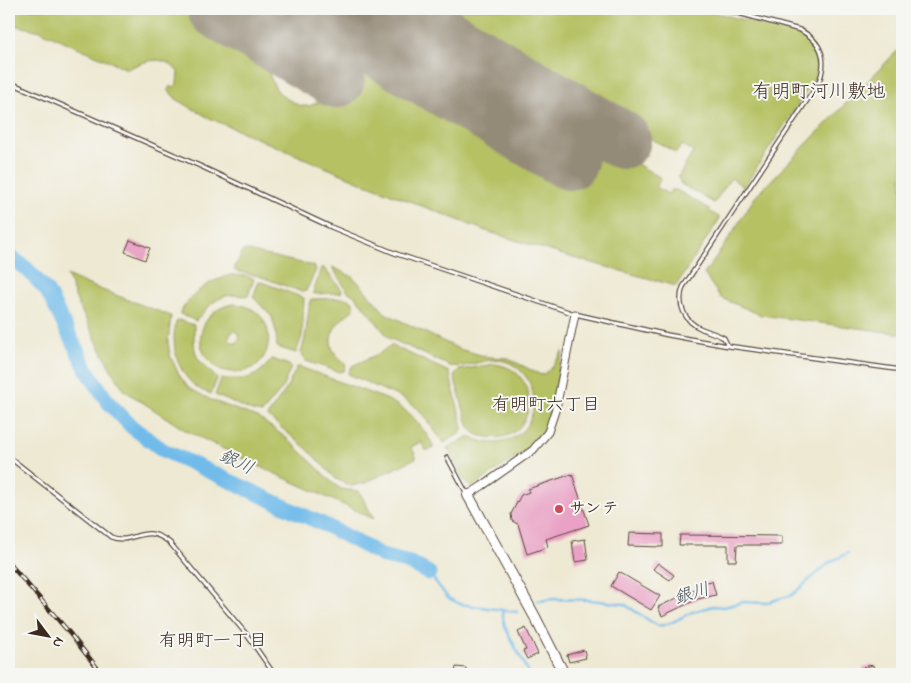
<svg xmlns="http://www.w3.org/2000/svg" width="911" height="683" viewBox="0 0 911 683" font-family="'Indie Flower','Klee One',sans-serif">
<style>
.green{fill:#b5c163;stroke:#787640;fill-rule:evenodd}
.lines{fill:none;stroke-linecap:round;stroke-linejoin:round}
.stream{stroke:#71bbea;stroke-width:2.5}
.river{stroke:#71bbea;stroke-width:15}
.runway{stroke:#948a78;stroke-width:58}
.building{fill:#e9a1c5}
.lane-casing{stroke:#564739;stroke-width:5.5}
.street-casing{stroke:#564739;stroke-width:9}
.secondary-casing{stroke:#564739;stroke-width:12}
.lane{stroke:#fff;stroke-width:3}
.street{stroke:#fff;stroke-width:7}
.secondary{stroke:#fff;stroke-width:10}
.rail-casing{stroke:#3b2a1e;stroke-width:4.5}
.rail{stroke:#f6f6f2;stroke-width:2.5;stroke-dasharray:8;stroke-linecap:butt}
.poi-dot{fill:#d1495b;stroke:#f6f6f2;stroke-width:2}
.labels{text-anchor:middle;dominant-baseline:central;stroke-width:4;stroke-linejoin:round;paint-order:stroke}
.poi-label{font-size:16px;font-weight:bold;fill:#3b2a1e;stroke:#f6f6f2;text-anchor:start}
.neighbourhood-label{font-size:18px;fill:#3b2a1e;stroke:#f6f6f2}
.water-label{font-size:18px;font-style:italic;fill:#4b565b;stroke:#f6f6f2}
.quarter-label{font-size:19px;fill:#3b2a1e;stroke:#f6f6f2}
</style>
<rect width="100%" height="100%" fill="#f6f6f2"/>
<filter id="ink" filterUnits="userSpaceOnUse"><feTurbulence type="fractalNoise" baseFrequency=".02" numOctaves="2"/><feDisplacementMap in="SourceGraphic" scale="10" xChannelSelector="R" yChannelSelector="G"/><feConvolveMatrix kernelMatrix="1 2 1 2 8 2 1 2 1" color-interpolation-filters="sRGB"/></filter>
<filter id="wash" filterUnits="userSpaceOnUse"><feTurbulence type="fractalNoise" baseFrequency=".0096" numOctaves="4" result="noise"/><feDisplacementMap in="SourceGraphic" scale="20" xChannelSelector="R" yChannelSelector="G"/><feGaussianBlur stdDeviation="1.12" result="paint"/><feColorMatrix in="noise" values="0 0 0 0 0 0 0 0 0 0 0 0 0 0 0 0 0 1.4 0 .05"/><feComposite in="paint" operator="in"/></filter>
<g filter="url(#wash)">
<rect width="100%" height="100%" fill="#eee9d3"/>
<path class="green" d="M9,9H182L252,49L263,61L276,89L284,97L300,106H309L317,103L325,97L341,70L237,9H361L419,43L422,38L661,178L656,187L668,194L671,190H676L710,209L709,211L719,217V220L676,286L563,255L486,231L358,181L209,118L176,99L168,90L169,87H174L177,84L178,72C164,53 145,61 127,69L41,31L9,24Z
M440,9H702L797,34C816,45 822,59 814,80L744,187L731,178L714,203L681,184L678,177L693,152L682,145L676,153L437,14Z
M435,17L638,135L641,149L627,153L424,35Z
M902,49V334L761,315L721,298L704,274L728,240L755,197L898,50Z
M244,250L314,266L316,270L306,291L302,292L259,276L235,271V266Z
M322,267L324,268L342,290L341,293L315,294L313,293Z
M332,267L351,276L358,282L385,313L459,349L488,357L507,358L541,375C551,372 557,359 563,351L549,419C545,430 539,438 531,447L474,486H470L465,483L447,448L468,437C479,440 489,445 501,442C542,434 545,377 507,362C488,355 469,369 450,366L389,338L355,296L348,292Z
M67,275L89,285L171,316L168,342L170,355L179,375L189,388L211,400L259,418L289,440L334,484L341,489L359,491L374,519L252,463L185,430L125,391L110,368L78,304Z
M231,275L247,276L254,279L248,296C244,296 240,295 236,295C215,295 208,308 196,321L180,314V312C195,291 206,282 231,275Z
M259,281L304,298L302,336L296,353L277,347L276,332L272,317L253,297Z
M342,298C350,298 356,302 353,310C340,320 326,332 333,350C336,356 342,360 346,365L344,371L339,372L306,361L303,358L301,353L305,338L310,301L313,299Z
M233,304C283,306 278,375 233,372C224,372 215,368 209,361C190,338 206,308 233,304ZM236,331L240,337L237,343H233L228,338L232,332Z
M179,320L194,325C194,356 193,356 216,377L217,379L211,394C181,386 169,349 176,322Z
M391,345L449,372L463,427L461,433L444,443L419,410L404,399L348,374L352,366L380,353Z
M272,359L289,365L291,367L282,389L262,413L252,411L215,395L221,379C247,379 254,381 272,359Z
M494,364C546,369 537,446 487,437C478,436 472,433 468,425L454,376L459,370Z
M297,367H300L386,399C410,411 420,423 433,445V449L426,451L421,442L411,447L416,456V458L365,483L351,486L336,479L306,448L267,416L285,391Z"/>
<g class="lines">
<path class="stream" d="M429,573L448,598L460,604L517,612
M538,601L554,599L590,600L624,604L653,623L659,626L671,623L692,612L713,606L724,607L743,602L765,603L792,595L830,562L848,553
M502,611L505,627L529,674"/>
<path class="river" d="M9,255L27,269L47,291L87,370L108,402L132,427L163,450L327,526L385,557L410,563L429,573"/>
<path class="runway" d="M216,9L336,79
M310,9L569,161
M398,9L622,140"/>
</g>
<g id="blocks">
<path class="building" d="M130,240L150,248L145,260L125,252Z
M572,474L589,525L546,539L548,547L527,554L518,524L512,521L511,514L521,495L529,492L528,489Z
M629,533L663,534V547L628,546Z
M680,535L782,536V545H737L736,561H728V545H679Z
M585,539L588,560L575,562L572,541Z
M658,563L674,575L670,580L653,569Z
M619,572L660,596L651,610L611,586Z
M712,581L716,595L698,599L662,616L658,607L698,588L697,584Z
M526,628L538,654L527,659L523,651L526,650L518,632Z
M584,650L586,658L569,662L567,655Z
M873,665L875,674H865L863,667Z
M456,667L466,668V674L455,673Z"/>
</g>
</g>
<g filter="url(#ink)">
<use href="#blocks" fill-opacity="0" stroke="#564739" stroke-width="1"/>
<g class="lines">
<g class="lane-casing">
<path id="lane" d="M723,9L800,30C823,42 828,61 818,84L683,287C677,304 684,322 702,329C709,332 717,334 724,338L728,346
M9,82L200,166L331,227L397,254L575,314L668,335L728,346L902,370
M9,457L111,537C134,546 143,521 170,543L247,635L274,674
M447,457L467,494"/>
</g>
<g class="street-casing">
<path id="street" d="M468,495L482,486L533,450L548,432L556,408L575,314"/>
</g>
<g class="secondary-casing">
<path id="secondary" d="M468,495L535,617L564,674"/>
</g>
<use href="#lane" class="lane"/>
<use href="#street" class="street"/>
<use href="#secondary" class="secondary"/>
<g class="rail-casing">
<path id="rail" d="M9,563L67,630L102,674"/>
</g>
<use href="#rail" class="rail"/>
</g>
</g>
<circle class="poi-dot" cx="559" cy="509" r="5"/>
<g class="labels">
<g class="poi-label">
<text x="569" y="509">サンテ</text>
</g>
<g class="neighbourhood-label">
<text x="546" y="406">有明町六丁目</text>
<text x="213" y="642">有明町一丁目</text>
</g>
<g class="water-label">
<text transform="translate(236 463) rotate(25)">銀川</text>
<text transform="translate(692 595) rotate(-17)">銀川</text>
</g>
<g class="quarter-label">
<text x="819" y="92">有明町河川敷地</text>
</g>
</g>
<rect width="911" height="683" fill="none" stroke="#f6f6f2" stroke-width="30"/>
<g transform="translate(48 636) rotate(122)" stroke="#f6f6f2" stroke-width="4" paint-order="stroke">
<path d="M0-4L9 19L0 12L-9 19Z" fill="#3b2a1e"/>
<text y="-8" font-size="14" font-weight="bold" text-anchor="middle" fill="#3b2a1e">N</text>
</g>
</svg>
